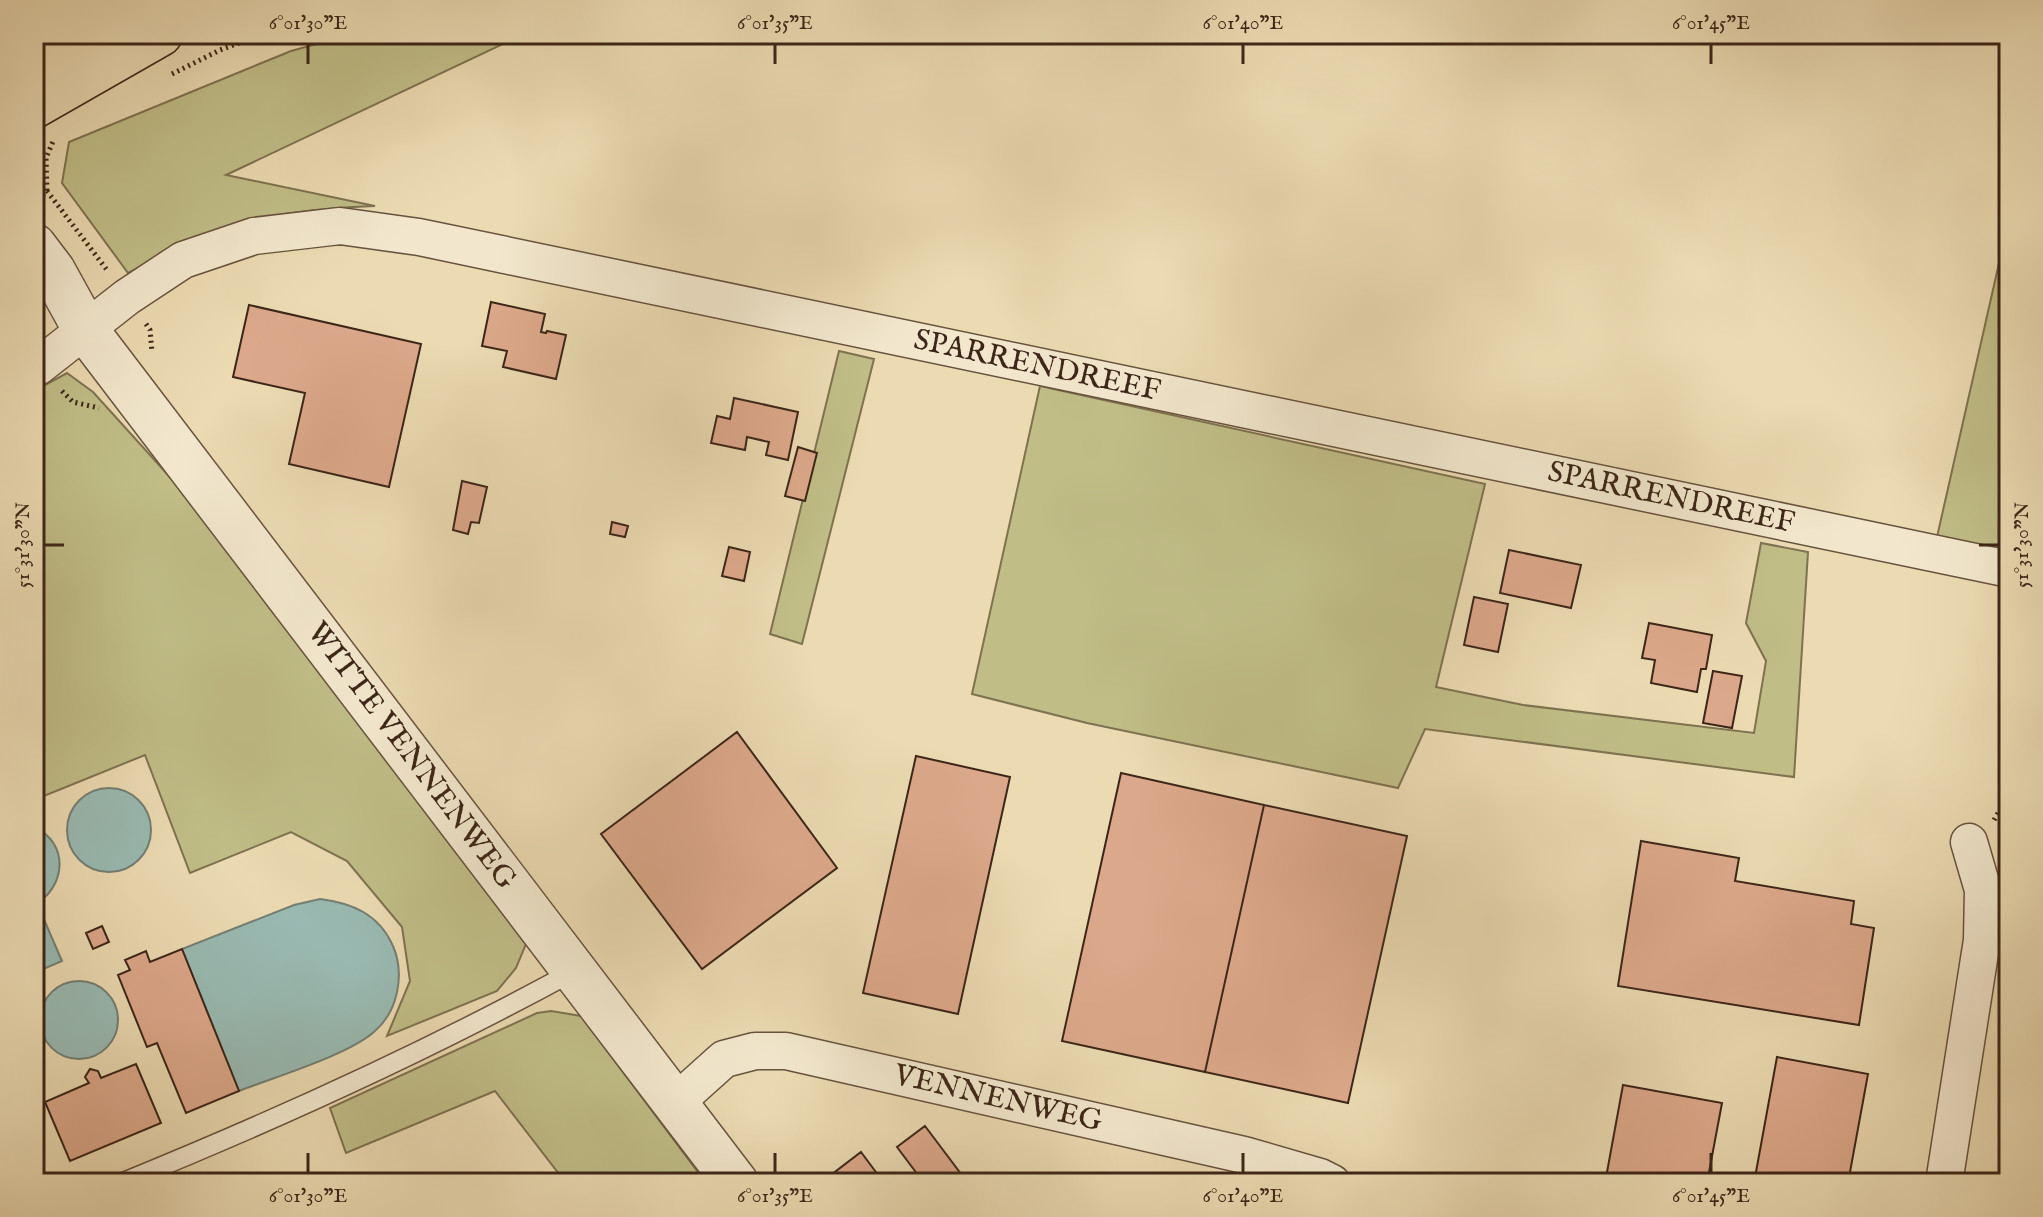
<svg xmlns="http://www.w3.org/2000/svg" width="2043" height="1217" viewBox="0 0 2043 1217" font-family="'IM FELL English',serif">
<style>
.green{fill:#c0bd87;stroke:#7e7250;stroke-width:2}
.water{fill:#99bab2;stroke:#747f74;stroke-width:2}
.building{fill:#dca88b;stroke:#3d2618;stroke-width:2}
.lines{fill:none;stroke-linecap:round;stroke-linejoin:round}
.service-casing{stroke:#68533e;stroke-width:21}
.minor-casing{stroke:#68533e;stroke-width:39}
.tertiary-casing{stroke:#68533e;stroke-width:47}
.primary-casing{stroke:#3d2618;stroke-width:47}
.path{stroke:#3d2618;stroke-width:5;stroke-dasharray:2 4;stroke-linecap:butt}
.service{stroke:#f2e7cd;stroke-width:18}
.minor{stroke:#f2e7cd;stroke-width:36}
.tertiary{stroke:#f2e7cd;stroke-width:44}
.primary{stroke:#ebdab2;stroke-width:44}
.ticks{fill:none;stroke:#3d2618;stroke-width:3}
.labels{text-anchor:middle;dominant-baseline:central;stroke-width:6;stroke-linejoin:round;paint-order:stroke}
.street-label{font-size:30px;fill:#3d2618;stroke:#f2e7cd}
.neatline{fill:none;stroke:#3d2618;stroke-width:3}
.ticks-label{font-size:20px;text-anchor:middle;fill:#3d2618}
</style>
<rect width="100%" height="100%" fill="#ebdab2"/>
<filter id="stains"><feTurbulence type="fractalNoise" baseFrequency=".0025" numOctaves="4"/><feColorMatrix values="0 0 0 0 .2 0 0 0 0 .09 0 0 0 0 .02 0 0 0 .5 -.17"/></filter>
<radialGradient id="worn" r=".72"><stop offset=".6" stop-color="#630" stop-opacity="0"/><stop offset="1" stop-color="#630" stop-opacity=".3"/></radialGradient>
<path class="green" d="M353,34H524L226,175L375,206C321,208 269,213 217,230C186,239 156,259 128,273L62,183L69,142L291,51Z
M2009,219V552L1937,537Z
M839,351L874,359L802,644L770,634Z
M67,373L93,392L178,486L526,944L516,968L497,991L387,1036L410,981L402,927L347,861L291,832L190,873L145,755L34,800V391Z
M1040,386L1485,484L1436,687L1523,705L1754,733L1766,661L1746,623L1761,543L1808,552L1794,777L1425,729L1398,788L1087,723L972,694Z
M551,1011L581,1016L706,1183H566L495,1091L346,1153L330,1108L537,1013Z"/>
<path class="water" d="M67 830a42 42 0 1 1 84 0a42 42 0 1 1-84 0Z
M34,827C70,843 66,888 34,905Z
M320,899C352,903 379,914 393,946C405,974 398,1011 375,1031C349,1055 274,1077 239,1091L182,949L294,905Z
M39,908L62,961L34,973V910Z
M40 1020a39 39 0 1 1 78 0a39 39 0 1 1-78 0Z"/>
<path class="building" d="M491,302L545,314L541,332L546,333L547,331L566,335L556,379L503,367L507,351L482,346Z
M249,305L421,344L389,487L289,464L305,393L233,377Z
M734,398L798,412L788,460L766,455L769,442L747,437L745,450L711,443L717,416L730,419Z
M798,447L817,453L805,501L785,496Z
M462,481L487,487L479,523L471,522L468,534L453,530Z
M612,522L628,526L625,537L610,534Z
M729,547L750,552L744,581L722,576Z
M1509,550L1581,565L1571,608L1500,593Z
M1474,597L1508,604L1498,652L1464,645Z
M1649,623L1712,635L1706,669H1701L1697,692L1651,683L1655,660L1642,658Z
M1713,671L1742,676L1732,728L1703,723Z
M737,732L837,868L702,969L601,834Z
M916,756L1010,777L958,1014L863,993Z
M1121,773L1264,805L1205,1072L1062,1041Z
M1264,805L1407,836L1348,1103L1205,1072Z
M1641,841L1739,858L1735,881L1854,901L1851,924L1874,928L1859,1025L1618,986Z
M102,926L109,942L93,949L86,933Z
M182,949L239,1091L186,1113L157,1043L147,1047L118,975L130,970L125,960L146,951L150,962Z
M1777,1057L1868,1074L1848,1183H1754Z
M136,1064L161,1123L70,1161L45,1102L89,1083L85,1077L90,1069L98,1071L101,1078Z
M1623,1085L1722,1103L1707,1183H1605Z
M925,1126L967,1182L965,1183H924L897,1147Z
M861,1152L884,1183H831L827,1178Z"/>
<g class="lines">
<g class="service-casing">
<path id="service" d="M121,1183C276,1120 428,1051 574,971"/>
</g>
<g class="minor-casing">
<path id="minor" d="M39,366L127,297L183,260L254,236L340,226L419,237L2009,569
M675,1103L724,1059L755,1051H786L1244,1155L1320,1177L1332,1183
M1944,1183L1982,940L1983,890L1969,842"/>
</g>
<g class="tertiary-casing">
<path id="tertiary" d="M34,246L53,271L85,329L736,1183"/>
</g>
<g class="primary-casing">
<path id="primary" d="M34,66L94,39L112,34
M34,106L160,34"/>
</g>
<path class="path" d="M172,74L220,50L263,34
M47,191L107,270
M34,203L47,191L46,158L54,139
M146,324L150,330L152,352
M62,391L73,402L99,408
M1994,820L2009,794"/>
<use href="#service" class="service"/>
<use href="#minor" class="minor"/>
<use href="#tertiary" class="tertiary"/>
<use href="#primary" class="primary"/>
</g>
<path class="ticks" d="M308,44V64M775,44V64M1243,44V64M1711,44V64M44,545H64M1979,545H1999M308,1153V1173M775,1153V1173M1243,1153V1173M1711,1153V1173"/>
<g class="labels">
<g class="street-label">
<text transform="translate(1037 366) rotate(12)">SPARRENDREEF</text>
<text transform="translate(1671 498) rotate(12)">SPARRENDREEF</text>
<text transform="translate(411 756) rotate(53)">WITTE VENNENWEG</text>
<text transform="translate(998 1099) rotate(13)">VENNENWEG</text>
</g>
</g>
<rect width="2043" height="1217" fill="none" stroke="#ebdab2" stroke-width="88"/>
<rect x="44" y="44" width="1955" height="1129" class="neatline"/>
<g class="ticks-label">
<text x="308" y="29">6°01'30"E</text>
<text x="775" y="29">6°01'35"E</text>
<text x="1243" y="29">6°01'40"E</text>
<text x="1711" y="29">6°01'45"E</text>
<text transform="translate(22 545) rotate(-90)" y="7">51°31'30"N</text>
<text transform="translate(2021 545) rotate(-90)" y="7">51°31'30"N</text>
<text x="308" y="1202">6°01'30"E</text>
<text x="775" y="1202">6°01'35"E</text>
<text x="1243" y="1202">6°01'40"E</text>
<text x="1711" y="1202">6°01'45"E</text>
</g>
<rect width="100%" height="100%" filter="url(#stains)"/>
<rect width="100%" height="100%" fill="url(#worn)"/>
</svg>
